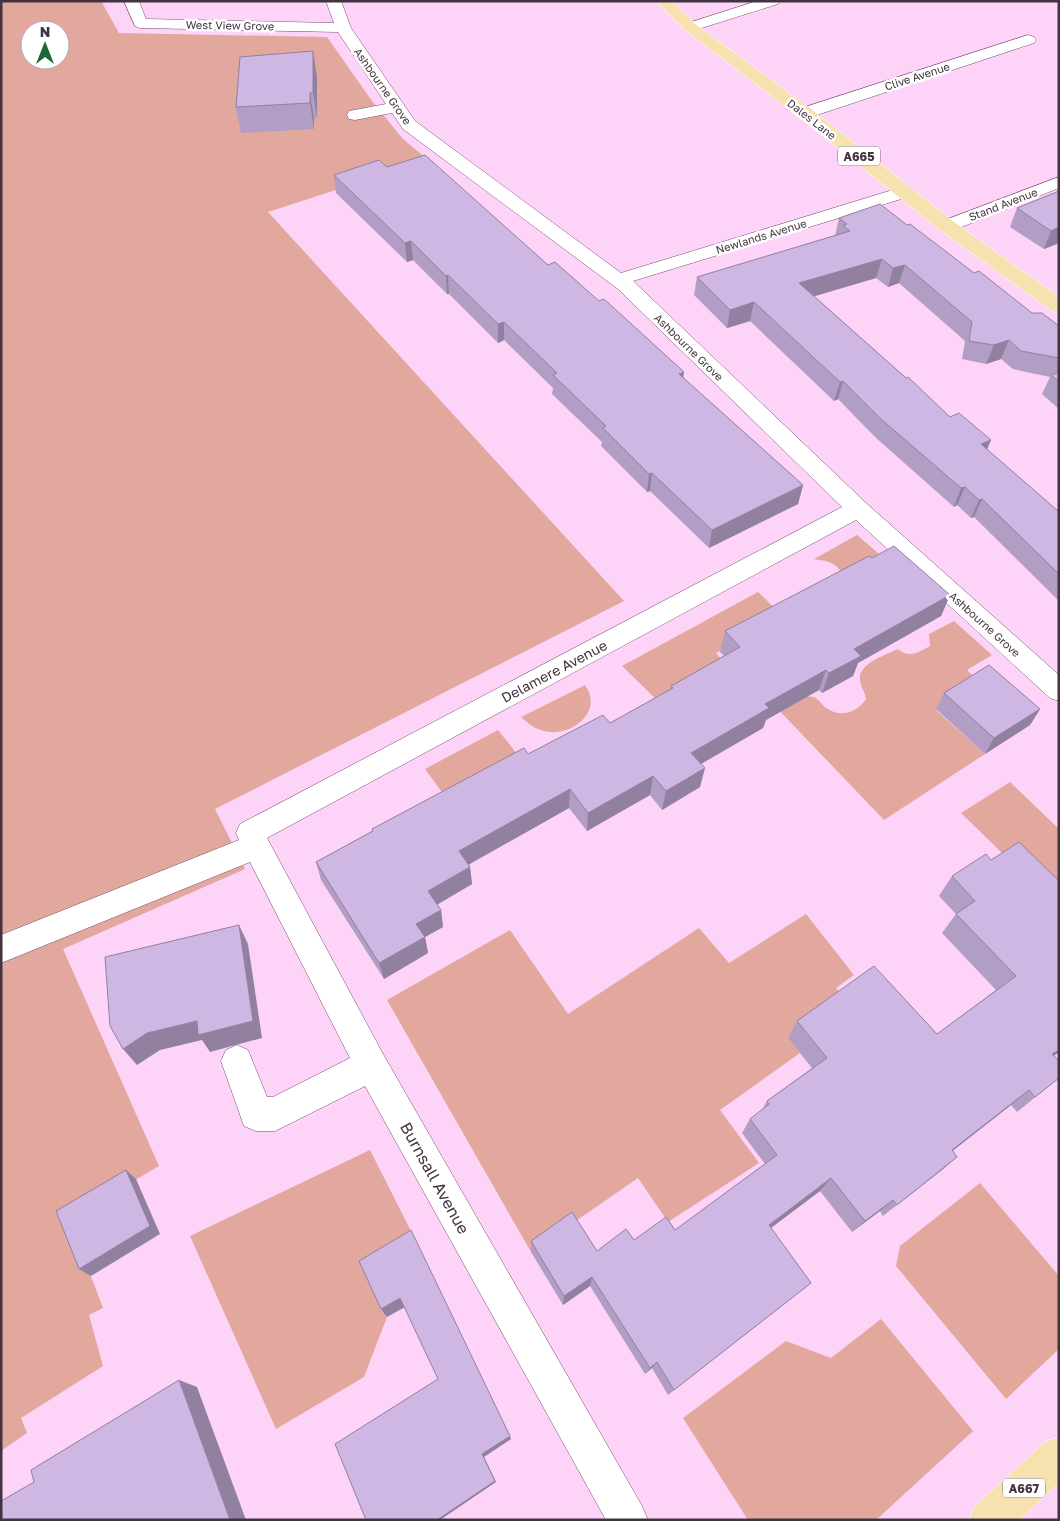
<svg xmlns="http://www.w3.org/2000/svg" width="1060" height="1521" viewBox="0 0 1060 1521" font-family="'Golos Text',sans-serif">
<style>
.green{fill:#e2a79d;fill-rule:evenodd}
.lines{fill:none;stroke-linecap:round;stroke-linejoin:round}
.minor-casing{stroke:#734f70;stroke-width:1}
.major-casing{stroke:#fff;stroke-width:1}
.minor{fill:#fff;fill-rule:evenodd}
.major{fill:#f5e2af;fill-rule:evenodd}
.wall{fill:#b29dc4}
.shaded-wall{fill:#9180a0}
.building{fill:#cfb7e4;stroke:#9180a0}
.labels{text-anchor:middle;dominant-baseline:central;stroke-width:5;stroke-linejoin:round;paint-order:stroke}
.far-street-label{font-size:11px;fill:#433341;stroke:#fff}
.shield{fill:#fff;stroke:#7b707a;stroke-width:1}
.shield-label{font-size:12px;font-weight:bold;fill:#433341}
.street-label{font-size:14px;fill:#433341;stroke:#fff}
.near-street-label{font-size:16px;fill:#433341;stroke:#fff}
</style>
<rect width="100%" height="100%" fill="#fdd3f8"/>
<path class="green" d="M1,1H101L119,33L327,37L372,101L402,138L428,160L268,212L624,601L215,809L245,869L63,949L159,1166L69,1219L103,1308L89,1315L103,1366L21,1418L27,1433L1,1451ZM30,30H60V60H30Z
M857,535L886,560L844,578C838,563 829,561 814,559Z
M758,592L784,617L716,653L730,669L661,704L622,666Z
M954,621L992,655L967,670L980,682L936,710L985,754L884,820L773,704C786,701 800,695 813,697C818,698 821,704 825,707C839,718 856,714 866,699C865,692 861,687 860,680C858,663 886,655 898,649C909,659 919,652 930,646L929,634Z
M585,685C605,713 568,740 541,730C533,728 527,722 521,717Z
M498,730L518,755L444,795L425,769Z
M1010,782L1059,829V882L1043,893L961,813Z
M806,914L854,975L836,988L852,1006L814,1019L788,1038L800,1053L720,1110L759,1163L668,1222L638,1178L531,1252L387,1000L510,930L568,1014L699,928L729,963Z
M370,1150L416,1241L365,1271L387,1317L364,1377L276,1429L190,1236Z
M980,1183L1059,1276V1349L1006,1399L896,1266L900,1246Z
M881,1319L973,1431L876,1520H748L683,1418L786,1341L831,1358Z"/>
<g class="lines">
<g class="minor-casing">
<path id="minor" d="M124,1H139L146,19L334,23L326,1H341L351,28L415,121L621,273L899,188L905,187L911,188L914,192L911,196L633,281L866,503L1059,675V701L1050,698L856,520L267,838L383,1054L642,1506L648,1520H606L365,1086L275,1131H256L244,1126L221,1061L226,1050L237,1045L248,1050L267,1097H273L350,1058L250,862L1,963V935L239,840L236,833L240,824L842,507L618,289L403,129L392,113L355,120L349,119L347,115L349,111L386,104L338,32L140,28L135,26Z
M757,1H780L778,4L695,30H685L682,27L685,24Z
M1028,35L1034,37L1036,40L1034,43L811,117H799L797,113L799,109Z
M1059,177V188L954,230L947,232L940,230L938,226L940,222Z"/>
</g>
<g class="major-casing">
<path id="major" d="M656,1H672L695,24L811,109L954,222L1059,297V313L1052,311L940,230L799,117L685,30Z
M1059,1437V1483L1019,1520H969L975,1506L1045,1442Z"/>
</g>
<use href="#minor" class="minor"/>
<use href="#major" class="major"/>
</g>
<path class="wall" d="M317,77V118L314,119V129L241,133L236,107Z
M387,167L548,265L684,379L803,485L798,504L709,548L650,491L647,492L601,446L602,442L552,394L553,388L504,340L498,343L449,294H447L413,260L407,262L336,193L334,175Z
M1059,191V243L1044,249L1010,227L1017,208Z
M839,218L907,225L974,273L1032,313L1059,326V409L1042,394L1050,377L1013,369L1001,359L986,364L962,359L965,341L899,283L888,287L876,278L814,296L987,450L1058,511H1059V601L974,517L971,518L957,505L954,507L875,437L838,399L834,401L750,321L727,328L694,295L697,277L835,236Z
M872,558L950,595L941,616L858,663L853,676L822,693L819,690L766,720L763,728L701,764L700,787L662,810L650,795L587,831L569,808L469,864L470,867L472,884L437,905L441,910L443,927L425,937L428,953L384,979L321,880L316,862L372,831V829L528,754L610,723L670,690L671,686L724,656L720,652L725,631Z
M944,693L1040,709L1030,725L985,754L936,709Z
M991,860L1059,881V1052L1054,1056L1059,1078L1017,1112L1011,1105L952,1151L957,1157L883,1216L880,1211L852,1232L820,1191L771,1228L811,1283L668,1395L652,1368L645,1374L590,1286L563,1305L531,1252V1241L597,1251L675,1230L765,1164L742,1133L750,1119L762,1110L767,1101L812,1068L788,1038L797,1021L937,1034L996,990L942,933L956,914L939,896L952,876Z"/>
<path class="shaded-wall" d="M313,51L317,77V118L313,92Z
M310,93L314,119V129L310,103Z
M1059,227V243L1044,249L1051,231Z
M411,241L413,260L407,262L405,243Z
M882,259L876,278L795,302L799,283Z
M905,265L899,283L888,287L893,268Z
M448,275L449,294H447L446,276Z
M754,302L750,321L727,328L730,310Z
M504,322V340L498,343V324Z
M1009,340L1001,359L986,364L994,345Z
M684,372L682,390L679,374Z
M843,381L838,399L834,401L840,382Z
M991,440L983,459L981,444Z
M652,473L650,491L647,492L649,474Z
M803,485L798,504L709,548L712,530Z
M965,487L957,505L954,507L961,488Z
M982,499L974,517L971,518L979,500Z
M950,595L941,616L858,663L853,676L822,693L829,673L854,649Z
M826,670L819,690L766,720L763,728L687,772L691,753L765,704Z
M1040,709L1030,725L985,754L994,738Z
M705,768L700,787L662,810L666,791Z
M653,776L650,795L587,831L588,813Z
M570,789L569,808L461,869L459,851Z
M470,867L472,884L431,908L428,891Z
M441,910L443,927L425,937L428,953L384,979L379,963L416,924Z
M239,925L248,944L262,1038L210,1052L202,1040L160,1050L137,1065L123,1049L147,1033L197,1021Z
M1059,1050V1052L1034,1070L1052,1054Z
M1029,1090L1011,1105L936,1164L952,1150Z
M957,1157L942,1170L883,1216L897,1205Z
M126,1170L136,1179L160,1234L91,1276L79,1269Z
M831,1178L820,1191L760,1236L769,1225Z
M893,1200L880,1211L852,1232L865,1221Z
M592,1277L590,1286L563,1305L564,1296Z
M400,1298L405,1307L387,1317L381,1309Z
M657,1362L652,1368L645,1374L650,1368Z
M179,1380L197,1387L246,1520H230Z
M510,1436L511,1439L484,1457L496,1482L440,1520H437L482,1454Z"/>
<path class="building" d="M313,51V92L310,93V103L236,107L240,57Z
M425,155L548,265L555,262L599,301L604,299L684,372L679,374L803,485L712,530L652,473L649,474L603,428L606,426L553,375L557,373L504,322L498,324L448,275L446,276L411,241L405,243L334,175L379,160L387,167Z
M1059,191V227L1051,231L1017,208Z
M880,204L907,225L910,224L974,273L979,271L1032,313H1042L1059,326V358L1021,351L1009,340L994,345L969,341L972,322L905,265L893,268L882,259L799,283L906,378L908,377L950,417L959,413L991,440L981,444L1058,511H1059V574L982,499L979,500L965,487L961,488L881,419L843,381L840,382L754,302L730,310L697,277L850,231L843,226L847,224L839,218Z
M1059,372V382L1051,375Z
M894,546L950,595L854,649L861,656L829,673L826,670L765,704L769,708L691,753L705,768L666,791L653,776L588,813L570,789L459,851L470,867L428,891L441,910L416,924L425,937L379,963L316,862L373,831L372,829L524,748L528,754L603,715L610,723L673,688L671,686L740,647L725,631L869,556L872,558Z
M989,665L1040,709L994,738L944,693Z
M1019,842L1059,881V1050L1052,1054L1059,1061V1078L1035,1097L1029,1090L952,1150L957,1157L897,1205L893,1200L865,1221L831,1178L769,1225L811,1283L674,1390L657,1362L650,1368L592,1277L564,1296L531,1241L572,1212L597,1251L626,1229L634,1240L666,1217L675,1230L777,1155L750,1119L769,1104L767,1101L827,1058L797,1021L874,966L937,1034L1016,976L956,914L975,901L952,876L986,854L991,860Z
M239,925L253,1021L198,1035L197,1021L147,1033L123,1049L110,1026L105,957Z
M126,1170L150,1226L79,1269L56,1211Z
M411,1230L510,1436L482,1454L495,1481L437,1520H366L335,1444L438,1379L400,1298L381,1309L359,1261Z
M179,1380L230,1520H1V1501L34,1482L31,1470Z"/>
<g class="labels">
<g class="far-street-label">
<text transform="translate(230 25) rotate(1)">West View Grove</text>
<text transform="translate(917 76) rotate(-18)">Clive Avenue</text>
<text transform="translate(383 86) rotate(55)">Ashbourne Grove</text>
<text transform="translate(812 119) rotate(38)">Dales Lane</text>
<text transform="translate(1003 204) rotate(-21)">Stand Avenue</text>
<text transform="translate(761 236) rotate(-17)">Newlands Avenue</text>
<text transform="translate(689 347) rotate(44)">Ashbourne Grove</text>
<text transform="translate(985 624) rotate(42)">Ashbourne Grove</text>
</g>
<g class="shield">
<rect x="838" y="146.5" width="42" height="19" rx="4"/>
<rect x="1003" y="1478.5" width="42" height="19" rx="4"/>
</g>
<g class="shield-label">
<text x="859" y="156">A665</text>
<text x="1024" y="1488">A667</text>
</g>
<g class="street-label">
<text transform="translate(554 671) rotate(-28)">Delamere Avenue</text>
</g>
<g class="near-street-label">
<text transform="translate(435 1178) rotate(61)">Burnsall Avenue</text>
</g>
</g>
<rect width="1060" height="1521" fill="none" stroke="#433341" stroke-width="5"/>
<g transform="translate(45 45)"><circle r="24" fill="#ffffff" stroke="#b4adb3"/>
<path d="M0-4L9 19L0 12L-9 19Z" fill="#1e6734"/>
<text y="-8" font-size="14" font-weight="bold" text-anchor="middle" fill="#433341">N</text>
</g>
</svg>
